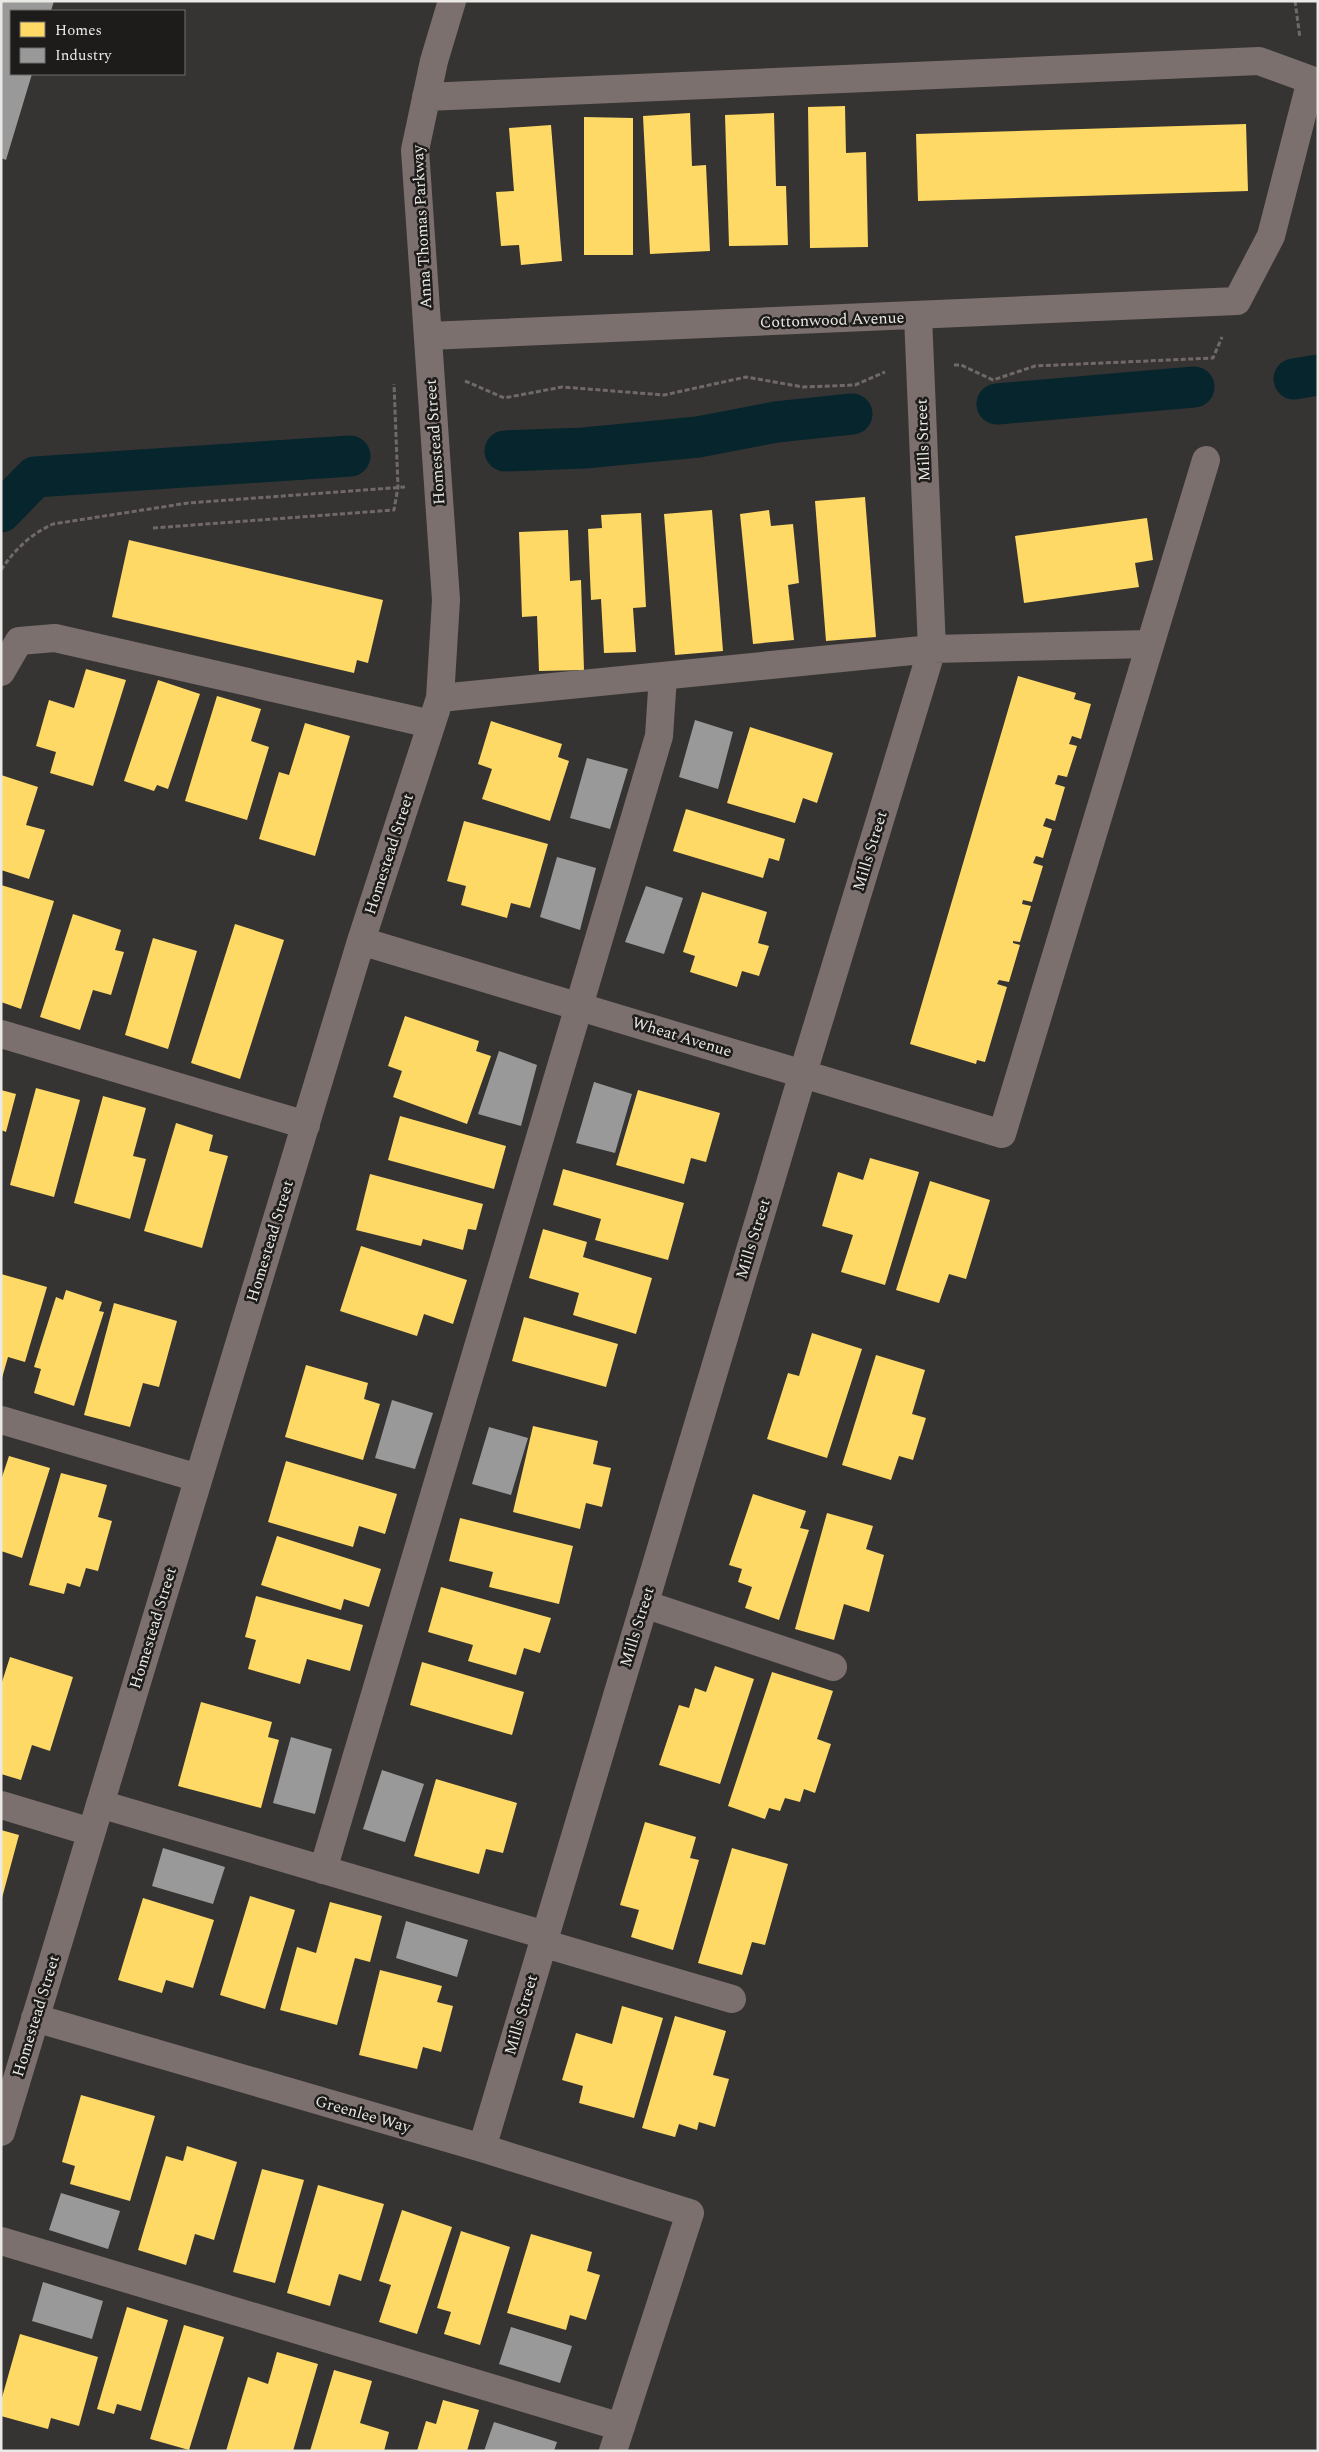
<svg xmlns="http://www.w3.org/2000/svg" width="1319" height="2452" viewBox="0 0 1319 2452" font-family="Spectral,serif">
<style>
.homes{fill:#ffd966}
.industry{fill:#999}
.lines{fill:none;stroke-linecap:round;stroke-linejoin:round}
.canal{stroke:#06252d;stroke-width:41}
.path{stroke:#706968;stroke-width:3;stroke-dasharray:5 2.5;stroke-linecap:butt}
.minor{stroke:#7c706e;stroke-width:28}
.labels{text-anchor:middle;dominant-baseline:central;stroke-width:5;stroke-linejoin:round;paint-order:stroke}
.street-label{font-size:16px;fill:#ebe9e6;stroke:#1d1c1a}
</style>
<rect width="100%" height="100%" fill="#363432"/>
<path class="homes" d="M845,106L846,153L866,152L868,247L810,248L808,107Z
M690,113L692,166L706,165L710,251L650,254L643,116Z
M774,113L776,186H786L788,245L729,246L725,115Z
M584,117L633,118V255H584Z
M1246,124L1248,191L918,201L916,134Z
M551,125L562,261L521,265L519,245L501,246L496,192L514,191L509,128Z
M865,497L876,637L826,641L815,501Z
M712,510L723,651L675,655L664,514Z
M769,510L771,526L793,524L799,583L788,585L794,640L753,644L740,514Z
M641,513L646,607L633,608L636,652L604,653L601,599L591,600L588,529L602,528L601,515Z
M1147,518L1153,560L1135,563L1139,587L1024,603L1015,536Z
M568,530L570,581L581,580L584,670L539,671L537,616L522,617L519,532Z
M129,540L383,600L368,663L357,660L354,673L112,617Z
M86,669L126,680L93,786L50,773L56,752L36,746L49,700L74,708Z
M1018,676L1076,693L1074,699L1091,704L1081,739L1072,736L1069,744L1077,746L1067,777L1058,775L1055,784L1065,787L1055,821L1046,818L1043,826L1052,829L1043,858L1036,856L1033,863L1043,866L1032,902L1023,900L1022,904L1031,906L1020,942L1013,941V943L1020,945L1009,982L999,980L997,984L1007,987L985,1062L977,1060L976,1064L910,1044Z
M158,680L200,694L168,789L157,785L154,791L124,781Z
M217,696L261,709L251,741L269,747L247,820L185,801Z
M491,721L562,744L558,757L569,761L550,821L482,799L492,769L478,764Z
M305,723L350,736L315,856L259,839L279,772L289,775Z
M750,727L833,753L817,803L803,798L795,823L727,803Z
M1,775L38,787L26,825L45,830L29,879L1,870Z
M686,809L785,839L779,861L769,858L763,878L673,851Z
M464,821L548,844L530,908L511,903L507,918L461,905L466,886L447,881Z
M1,885L54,901L21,1009L1,1002Z
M702,892L767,912L758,943L769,946L759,976L742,971L737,987L690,972L695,956L683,952Z
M73,914L121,930L115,950L124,952L111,995L93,990L80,1030L40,1017Z
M235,924L284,940L240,1079L191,1063Z
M153,938L197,951L168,1049L125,1035Z
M405,1016L479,1041L476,1051L491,1056L467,1124L393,1097L402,1071L388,1066Z
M36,1088L80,1100L54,1197L10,1185Z
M1,1090L16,1094L6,1132L1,1130Z
M638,1090L720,1113L706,1162L691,1158L684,1184L616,1165Z
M103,1096L146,1108L133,1156L146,1159L130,1219L74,1203Z
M400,1116L506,1146L494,1189L388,1160Z
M176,1123L213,1135L209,1151L228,1156L202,1248L144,1231Z
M870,1158L919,1172L885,1285L841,1272L853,1235L822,1226L838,1172L863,1180Z
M563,1169L684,1203L668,1260L595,1240L601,1219L553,1205Z
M370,1174L483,1204L476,1230L468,1229L463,1250L423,1239L421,1246L356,1230Z
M930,1181L990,1200L966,1279L949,1274L939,1303L896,1290Z
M543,1229L587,1242L583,1257L652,1278L636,1334L573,1315L579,1293L529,1278Z
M361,1246L467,1280L453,1324L424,1314L417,1336L340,1311Z
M1,1274L47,1287L25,1362L8,1357L2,1378Z
M66,1290L102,1302L99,1311L104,1312L74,1406L34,1393L41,1369L34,1367L56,1297L63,1300Z
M114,1303L177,1321L159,1387L143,1383L130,1427L84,1415Z
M524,1317L618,1344L606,1387L512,1361Z
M812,1333L862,1349L827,1458L767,1439L788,1373L799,1376Z
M876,1355L925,1370L912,1414L926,1418L913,1460L899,1456L891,1480L842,1465Z
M306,1365L368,1383L364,1399L380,1404L363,1460L285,1437Z
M533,1426L598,1441L593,1464L611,1468L602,1507L586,1503L580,1529L513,1512Z
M9,1456L50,1468L22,1558L1,1551V1480Z
M286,1461L397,1494L385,1534L359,1526L353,1547L268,1522Z
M61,1473L107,1485L98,1517L112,1521L98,1571L86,1568L80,1587L67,1583L64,1594L29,1585Z
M753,1494L806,1511L800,1528L809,1530L779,1620L745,1608L752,1587L738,1582L742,1569L729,1565Z
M827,1513L873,1526L866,1549L884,1555L869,1612L844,1604L834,1640L795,1629Z
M460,1518L573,1546L559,1604L489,1587L493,1572L449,1561Z
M277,1536L381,1569L369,1607L344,1599L341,1610L261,1585Z
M441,1587L551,1618L540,1653L524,1648L516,1675L468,1661L473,1645L428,1632Z
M256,1596L363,1625L350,1671L307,1659L300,1684L248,1669L256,1640L245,1637Z
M10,1657L73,1677L50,1751L32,1745L21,1780L1,1774V1685Z
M422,1662L524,1692L512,1735L410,1705Z
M715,1666L754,1679L720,1784L659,1765L679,1705L689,1708L695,1688L706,1692Z
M772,1672L833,1691L817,1739L831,1744L815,1793L804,1789L800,1802L785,1798L780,1811L769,1808L765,1819L728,1806Z
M201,1702L272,1722L268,1737L279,1740L261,1808L178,1786Z
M436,1779L517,1803L503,1853L486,1849L479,1874L414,1856Z
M645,1822L696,1837L690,1858L699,1860L673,1950L631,1937L639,1910L620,1905Z
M1,1830L19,1835L2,1898H1Z
M732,1848L788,1864L765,1945L752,1942L742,1975L698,1963Z
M250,1896L295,1910L265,2009L220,1995Z
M143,1898L214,1920L193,1988L166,1980L162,1993L118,1980Z
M330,1902L382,1916L370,1962L355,1958L337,2025L280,2010L297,1947L316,1953Z
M380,1970L442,1986L437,2002L453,2006L441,2052L423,2047L417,2069L359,2055Z
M622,2006L663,2018L634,2118L579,2103L583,2086L562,2080L576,2033L612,2044Z
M675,2016L726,2031L713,2075L729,2079L715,2127L699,2122L697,2130L679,2124L675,2137L642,2128Z
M81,2095L155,2116L130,2201L70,2184L75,2166L62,2162Z
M187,2146L237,2162L214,2240L195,2234L186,2265L138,2250L166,2156L183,2161Z
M262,2169L304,2180L275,2283L233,2272Z
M318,2185L384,2204L361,2281L339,2274L330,2306L287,2293Z
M402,2210L452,2227L417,2334L379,2322L391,2285L379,2281Z
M461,2231L510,2247L480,2345L444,2334L451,2312L437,2308Z
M531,2234L592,2252L587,2271L600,2275L586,2320L570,2315L566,2330L507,2313Z
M127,2307L168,2320L141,2411L117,2404L114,2414L97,2409Z
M184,2325L224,2337L189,2450L150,2439Z
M20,2334L98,2357L79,2426L51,2418L48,2429L1,2416V2401Z
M277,2352L318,2364L293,2451H226L248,2377L268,2384Z
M334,2370L372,2381L360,2423L389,2432L384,2451H310Z
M443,2400L479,2410L467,2451H417L426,2421L436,2424Z"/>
<path class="industry" d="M1,1H54L51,11H11V74H32L6,160L1,158Z
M695,720L733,732L718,789L679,777Z
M587,758L628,769L610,829L570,818Z
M557,857L596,868L580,930L540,917Z
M646,886L683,898L664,954L625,942Z
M499,1051L537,1065L521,1126L478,1114Z
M594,1082L632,1094L615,1153L576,1143Z
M392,1400L433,1413L415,1469L375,1458Z
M489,1427L528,1438L511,1495L472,1484Z
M291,1737L332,1749L315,1814L273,1803Z
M382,1770L424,1784L405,1842L363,1829Z
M163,1848L225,1867L213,1904L152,1886Z
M406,1921L468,1940L457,1977L396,1958Z
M61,2193L120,2211L108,2249L49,2230Z
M43,2282L103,2301L92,2339L32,2321Z
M511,2327L572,2346L560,2383L499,2364Z
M494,2422L557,2442L554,2451H484Z"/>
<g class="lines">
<path class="canal" d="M1294,379L1318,375
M997,404L1194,387
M505,451L584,448L698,437L776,422L852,414
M1,512L35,477L350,456"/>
<path class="path" d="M1295,1L1300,38
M954,365H961L993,380L1035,366L1213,358L1222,337
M465,381L504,398L562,387L664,395L746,377L803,387L855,385L885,372
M153,528L394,510L398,487L394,384
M1,570C15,549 31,534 53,524L188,503L405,487"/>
<path class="minor" d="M426,97L1259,61L1311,80L1271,236L1237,301L428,336
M1,672L19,641L55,638L431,724
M440,698L932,649L1150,644
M361,941L1002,1134L1206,460
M1,1034L306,1125
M1,1420L198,1478
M644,1604L833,1667
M100,1804L545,1935
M1,1805L91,1832
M323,1870L659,736L663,676
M542,1943L732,1999
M35,2018L482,2148L690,2213L613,2451
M1,2132L361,941L440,698L446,600L415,150L434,61L452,1
M482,2148L803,1073L932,649L918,316
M1,2241L621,2427"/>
</g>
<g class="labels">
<g class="street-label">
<text transform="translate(422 227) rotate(-93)">Anna Thomas Parkway</text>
<text transform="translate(832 320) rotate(-2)">Cottonwood Avenue</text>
<text transform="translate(923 440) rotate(-92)">Mills Street</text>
<text transform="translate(435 442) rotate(-94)">Homestead Street</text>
<text transform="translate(870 851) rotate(-73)">Mills Street</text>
<text transform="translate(389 854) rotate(-72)">Homestead Street</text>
<text transform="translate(682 1037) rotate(17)">Wheat Avenue</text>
<text transform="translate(753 1239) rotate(-73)">Mills Street</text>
<text transform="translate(270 1241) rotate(-73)">Homestead Street</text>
<text transform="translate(637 1627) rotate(-73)">Mills Street</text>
<text transform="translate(153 1628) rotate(-73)">Homestead Street</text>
<text transform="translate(521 2015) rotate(-74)">Mills Street</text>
<text transform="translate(36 2016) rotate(-73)">Homestead Street</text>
<text transform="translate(363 2114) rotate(16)">Greenlee Way</text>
</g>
</g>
<rect width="1319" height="2452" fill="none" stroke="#ebe9e6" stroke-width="5"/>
<rect x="10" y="10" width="175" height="65" fill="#1d1c1a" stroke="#6f6e6c"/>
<rect x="20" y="22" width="25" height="15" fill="#ffd966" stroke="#6f6e6c"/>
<text x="55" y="35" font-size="15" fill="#ebe9e6">Homes</text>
<rect x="20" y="48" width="25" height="15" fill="#999999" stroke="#6f6e6c"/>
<text x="55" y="60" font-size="15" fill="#ebe9e6">Industry</text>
</svg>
